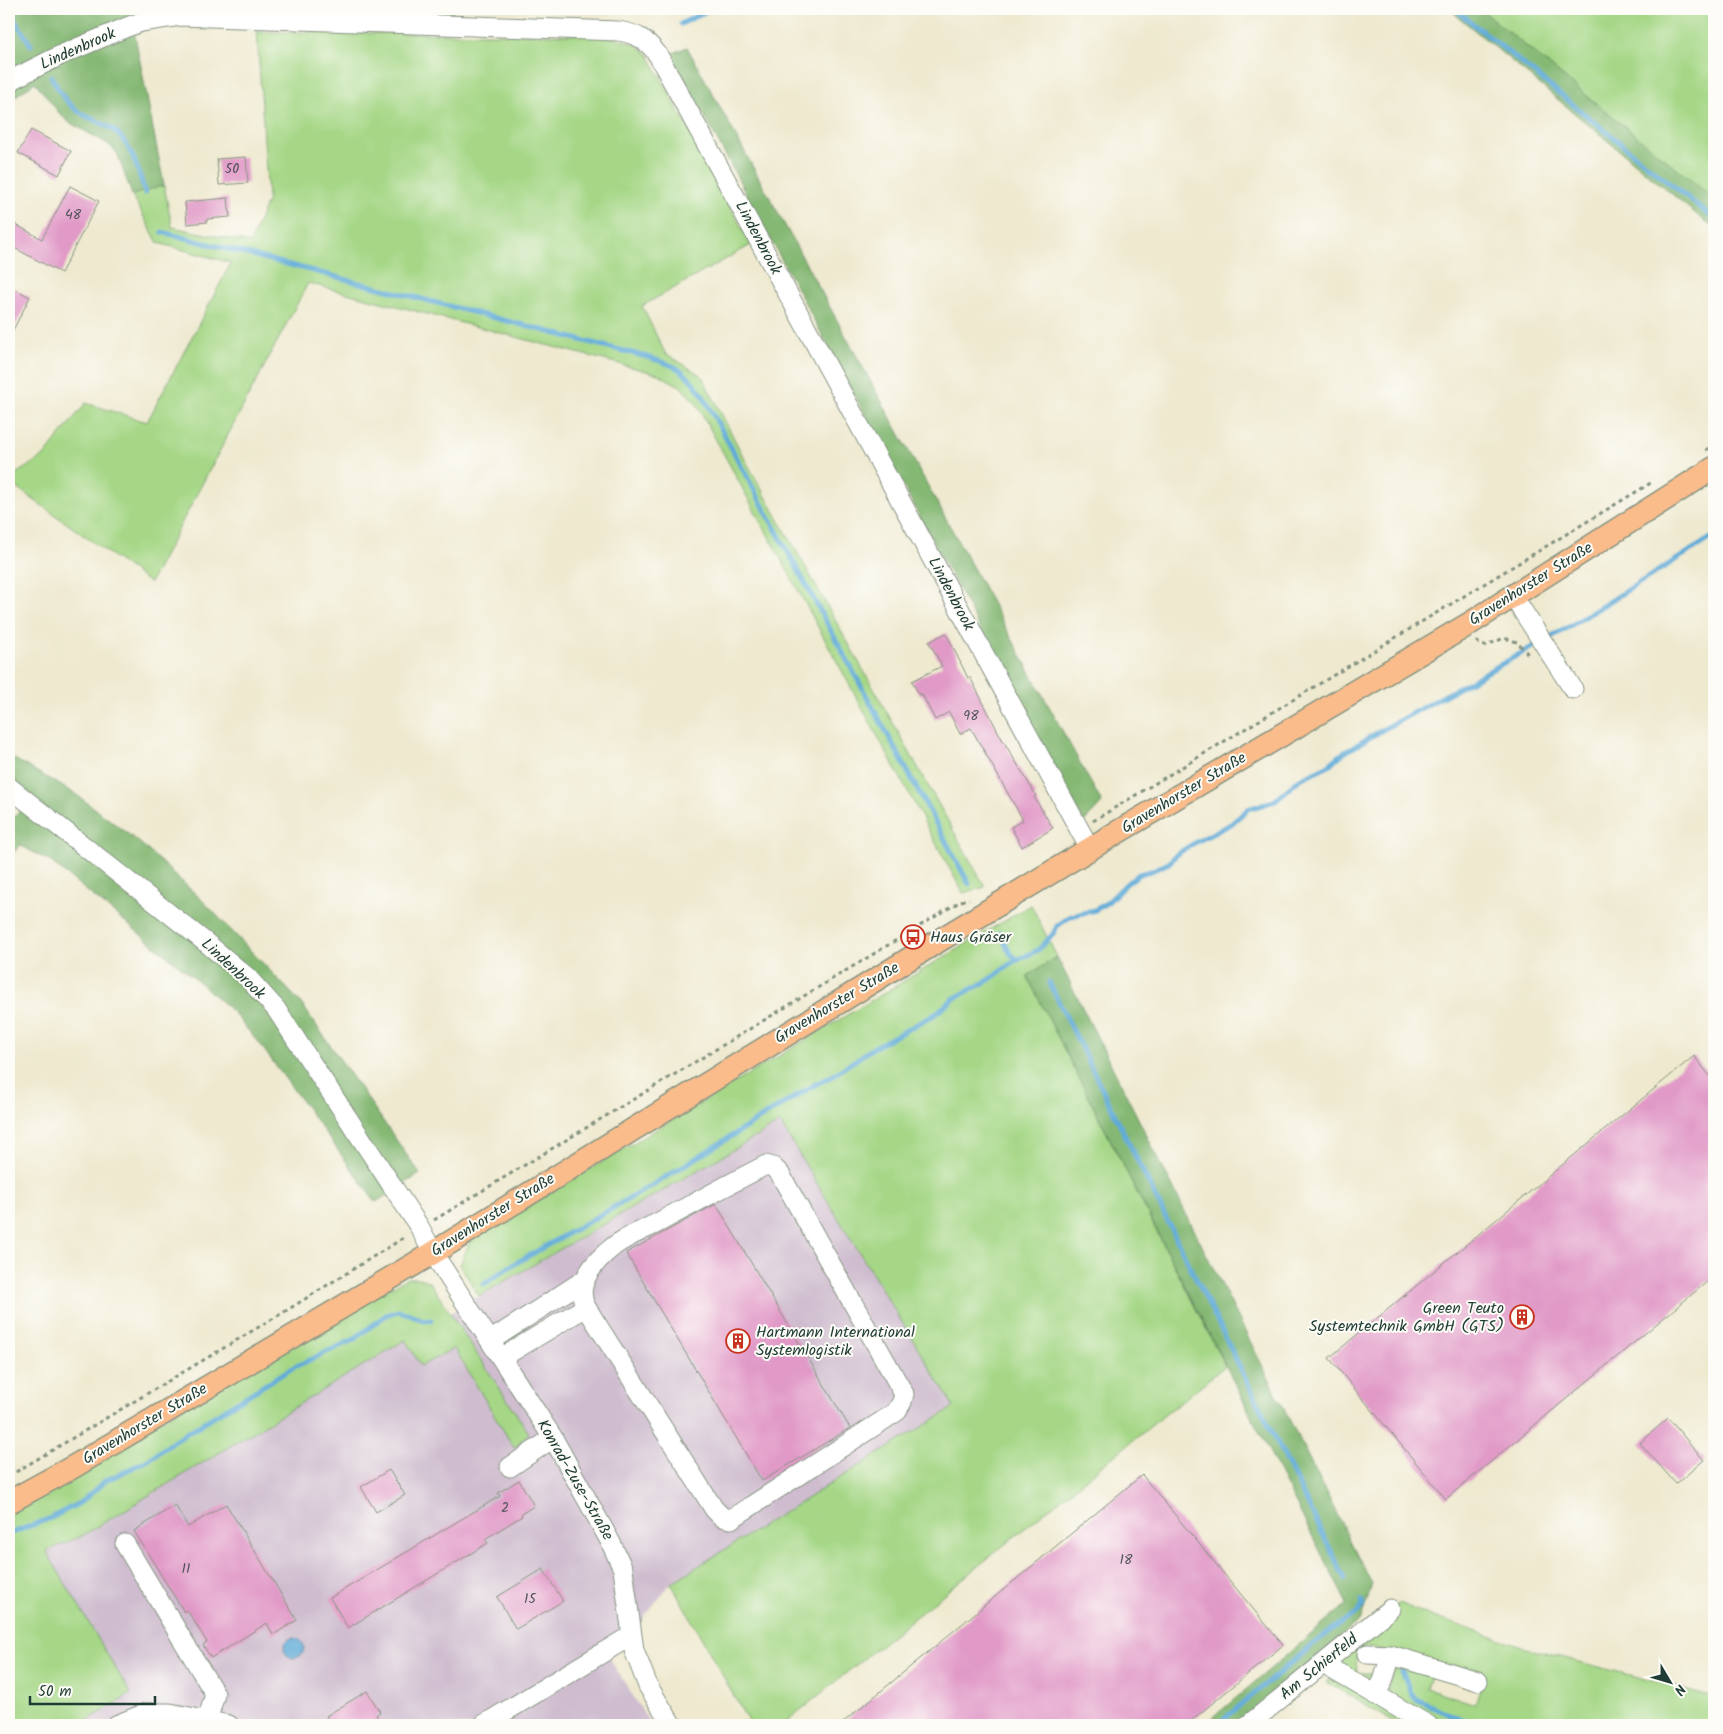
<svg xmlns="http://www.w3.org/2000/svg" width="1723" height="1734" viewBox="0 0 1723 1734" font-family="Kalam,sans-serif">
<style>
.industrial{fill:#cfbdcf}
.green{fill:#a5d786;stroke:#628a5d}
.forest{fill:#84b873;stroke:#527a54}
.water{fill:#60abd8;stroke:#407486}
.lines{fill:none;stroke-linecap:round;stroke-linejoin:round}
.stream{stroke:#60abd8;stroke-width:5}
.building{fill:#e19ac7}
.minor-casing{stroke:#869382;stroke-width:21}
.major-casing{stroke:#869382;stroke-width:25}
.path{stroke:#869382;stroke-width:3;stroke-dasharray:4 4;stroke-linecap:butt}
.minor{stroke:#fff;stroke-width:19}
.major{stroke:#fabc8b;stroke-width:22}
.labels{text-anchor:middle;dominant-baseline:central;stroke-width:4;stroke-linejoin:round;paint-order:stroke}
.number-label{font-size:14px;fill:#505459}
.street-label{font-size:16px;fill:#1f3d34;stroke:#fdfcf7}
.poi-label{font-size:16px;fill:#1f3d34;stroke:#fdfcf7;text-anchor:start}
</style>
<rect width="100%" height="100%" fill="#fdfcf7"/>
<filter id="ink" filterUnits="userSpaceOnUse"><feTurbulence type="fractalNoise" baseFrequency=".02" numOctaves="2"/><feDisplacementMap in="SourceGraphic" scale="10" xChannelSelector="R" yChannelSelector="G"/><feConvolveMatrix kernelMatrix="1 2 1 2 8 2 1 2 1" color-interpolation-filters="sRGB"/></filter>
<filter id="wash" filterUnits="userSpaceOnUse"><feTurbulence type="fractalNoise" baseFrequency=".0096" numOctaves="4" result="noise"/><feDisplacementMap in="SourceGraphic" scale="20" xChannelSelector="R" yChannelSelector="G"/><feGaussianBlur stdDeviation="1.12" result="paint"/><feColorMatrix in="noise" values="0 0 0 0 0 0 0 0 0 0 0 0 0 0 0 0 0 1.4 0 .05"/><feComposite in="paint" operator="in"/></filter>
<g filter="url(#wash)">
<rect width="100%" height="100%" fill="#eee9cf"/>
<path class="industrial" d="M780,1123L954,1407L671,1583L610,1659L651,1725H9V1567Z"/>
<path class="green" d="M1480,9H1714V200Z
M257,32L604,35L635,44L648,54L751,245L642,306L665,353L702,376L742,454L985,887L963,893L696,403L680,386L658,374L308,283L150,583L9,482V478L43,457L86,403L147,422L231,263L158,243L132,195L164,185L172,227L250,243L268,199Z
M1031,905L1057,957L1027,976L1225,1366L782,1725H750L671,1583L954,1407L780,1123L479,1296L460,1265L470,1241Z
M407,1278H419L429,1281L529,1433L514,1448L454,1348L421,1366L405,1340L82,1536L46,1551L131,1694L80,1725H9V1508Z
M1400,1603L1422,1613L1522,1647L1714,1697V1725H1435L1390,1697L1388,1687L1396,1663L1432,1673L1427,1688L1475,1704L1483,1679L1366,1647L1356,1656L1357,1673H1380L1379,1676L1368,1682L1340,1667L1338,1658L1342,1650Z
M1331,1678L1420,1725H1399L1326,1682Z"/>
<path class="forest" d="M9,9H153L131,15L164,185L132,195L117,153L108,144L67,121L60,114L35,82L9,101Z
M217,9H454L451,19Z
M1449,9H1480L1714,199V229Z
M687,47L1102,803L1084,822L671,54Z
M9,756L74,793L140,843L201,899L300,1002L420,1174L376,1202L262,1047L232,1011L192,976L51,862L20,845L9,858V824L30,798L9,779Z
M1057,957L1372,1584L1361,1620L1235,1725H1204L1347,1604L1027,976Z"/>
<path class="water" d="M284 1648a10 10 0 1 1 20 0a10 10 0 1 1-20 0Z"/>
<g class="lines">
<path class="stream" d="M1455,9L1714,219
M9,11L31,45
M681,24L710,9
M51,76C60,93 68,107 86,116C96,121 108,125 117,133C133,149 139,172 145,193
M162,232L643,356C674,365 682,366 702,394L969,884
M1000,933L1010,953L1018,960
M1049,982L1345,1579
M484,1284L509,1267L651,1186L816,1084L832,1076L873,1048L934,1015L953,999L989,980L1013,962L1038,950L1053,934L1057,926L1071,916L1095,910L1108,902L1126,884L1139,874L1151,871L1169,863L1177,854L1196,842L1231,824L1248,809L1274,801L1300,779L1329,765L1342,754L1382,730L1567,628L1714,536
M9,1534L51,1518L81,1502L105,1481L148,1460L177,1439L292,1368L353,1340L386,1315L398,1311L410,1314L425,1321L431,1320
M1402,1671L1412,1695L1416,1699L1475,1725
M1217,1725L1327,1633L1358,1612L1363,1606L1362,1601"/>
</g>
<g id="blocks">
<path class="building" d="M31,130L71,151L59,175L18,153Z
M246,157L248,183L219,185L217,159Z
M70,186L99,201L61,273L9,245V221L42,239Z
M228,198L230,217L207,219V222L187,224L185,202Z
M9,286L30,297L9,338Z
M946,633L968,678L970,677L1002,739L1036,795L1034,797L1053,828L1022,847L1011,827L1023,820L971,728L960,734L949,712L935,720L922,694L919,695L912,681L942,666L929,642Z
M1694,1056L1714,1081V1276L1446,1499L1329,1358Z
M716,1204L850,1428L762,1481L626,1253Z
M1668,1418L1704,1460L1676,1484L1640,1443Z
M389,1470L405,1495L376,1512L361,1487Z
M1142,1475L1283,1645L1186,1725H840Z
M519,1480L534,1506L521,1514L522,1516L485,1539L488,1543L348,1628L330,1598L500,1496L498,1493Z
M226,1504L297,1620L273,1635L267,1623L211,1658L203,1645L207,1642L187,1610L184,1612L134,1531L175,1505L188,1527Z
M543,1569L563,1601L516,1629L497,1597Z
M367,1691L380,1712L376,1715L382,1725H332L326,1716Z"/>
</g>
</g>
<g filter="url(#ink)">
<use href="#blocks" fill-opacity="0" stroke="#869382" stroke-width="1"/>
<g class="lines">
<g class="minor-casing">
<path id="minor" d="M9,84L15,78L63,54L127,27L141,22L180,16L618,31C637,34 646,39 658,55L1090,849
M1513,596L1573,689
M9,787L209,945L246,976L276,1009L420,1228L433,1253L553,1438L610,1541L623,1569L634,1650L648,1686L672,1725
M766,1165L773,1167L780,1174L904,1394L902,1402L896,1412L731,1519L722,1517L714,1509L586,1307C573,1284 596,1260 614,1246C627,1236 646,1229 661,1221C696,1202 731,1183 766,1165Z
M490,1341L584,1280
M501,1358L586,1307
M510,1467L553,1438
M125,1544L215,1694L207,1721
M1367,1654L1391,1655L1478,1681
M1323,1664L1428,1725
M1375,1695L1383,1681L1391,1655
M116,1725L146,1713H170L229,1725
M483,1725L632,1635
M1248,1725L1390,1609"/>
</g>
<g class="major-casing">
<path id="major" d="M9,1502L73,1467L433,1253L922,951L1111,836L1469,624L1714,468"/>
</g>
<path class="path" d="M1706,450L1714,445
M1477,641L1479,644L1485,646L1504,638L1517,642L1528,654
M1093,821L1654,481
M434,1220L961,901L969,899
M9,1476L284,1312L405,1237"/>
<use href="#minor" class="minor"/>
<use href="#major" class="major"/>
</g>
</g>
<defs>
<g id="bus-ring" transform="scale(1.25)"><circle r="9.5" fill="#fdfcf7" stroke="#c8321e" stroke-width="1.5"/><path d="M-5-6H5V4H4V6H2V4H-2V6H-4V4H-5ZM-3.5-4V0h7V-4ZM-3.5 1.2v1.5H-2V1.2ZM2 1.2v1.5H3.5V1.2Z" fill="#c8321e"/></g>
<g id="building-ring" transform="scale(1.25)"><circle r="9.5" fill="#fdfcf7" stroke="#c8321e" stroke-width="1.5"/><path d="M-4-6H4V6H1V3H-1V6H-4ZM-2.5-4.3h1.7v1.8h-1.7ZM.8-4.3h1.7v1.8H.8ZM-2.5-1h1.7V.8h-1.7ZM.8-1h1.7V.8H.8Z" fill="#c8321e"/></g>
</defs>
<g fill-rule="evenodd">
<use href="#bus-ring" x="913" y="937"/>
<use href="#building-ring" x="1522" y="1317"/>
<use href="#building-ring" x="738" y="1341"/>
</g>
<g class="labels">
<g class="number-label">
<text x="232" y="169">50</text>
<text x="73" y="215">48</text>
<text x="971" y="716">98</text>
<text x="505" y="1508">2</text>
<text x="1126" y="1560">18</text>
<text x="186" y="1569">11</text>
<text x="530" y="1599">15</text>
</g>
<g class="street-label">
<text transform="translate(78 49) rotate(-24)">Lindenbrook</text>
<text transform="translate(758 238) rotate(62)">Lindenbrook</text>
<text transform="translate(1531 584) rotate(-32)">Gravenhorster Straße</text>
<text transform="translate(951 594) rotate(62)">Lindenbrook</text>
<text transform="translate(1184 793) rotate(-31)">Gravenhorster Straße</text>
<text transform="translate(233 969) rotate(43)">Lindenbrook</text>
<text transform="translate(837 1003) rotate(-31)">Gravenhorster Straße</text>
<text transform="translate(493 1215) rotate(-32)">Gravenhorster Straße</text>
<text transform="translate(145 1424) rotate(-31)">Gravenhorster Straße</text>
<text transform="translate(575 1480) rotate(60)">Konrad-Zuse-Straße</text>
<text transform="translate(1319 1667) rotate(-39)">Am Schierfeld</text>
</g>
<g class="poi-label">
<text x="930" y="937">Haus Gräser</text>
<text x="1504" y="1308" text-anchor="end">Green Teuto<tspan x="1504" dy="18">Systemtechnik GmbH (GTS)</tspan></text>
<text x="756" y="1332">Hartmann International<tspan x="756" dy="18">Systemlogistik</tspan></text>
</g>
</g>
<rect width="1723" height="1734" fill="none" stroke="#fdfcf7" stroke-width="30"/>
<g transform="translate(1670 1682) rotate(128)" stroke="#fdfcf7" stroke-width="4" paint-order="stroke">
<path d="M0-4L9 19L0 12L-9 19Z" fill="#1f3d34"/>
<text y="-8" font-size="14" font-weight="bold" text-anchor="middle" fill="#1f3d34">N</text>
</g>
<path d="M30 1696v8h125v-8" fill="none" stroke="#1f3d34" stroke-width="2.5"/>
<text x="38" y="1696" font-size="15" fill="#1f3d34" stroke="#fdfcf7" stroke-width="4" paint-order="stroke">50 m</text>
</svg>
